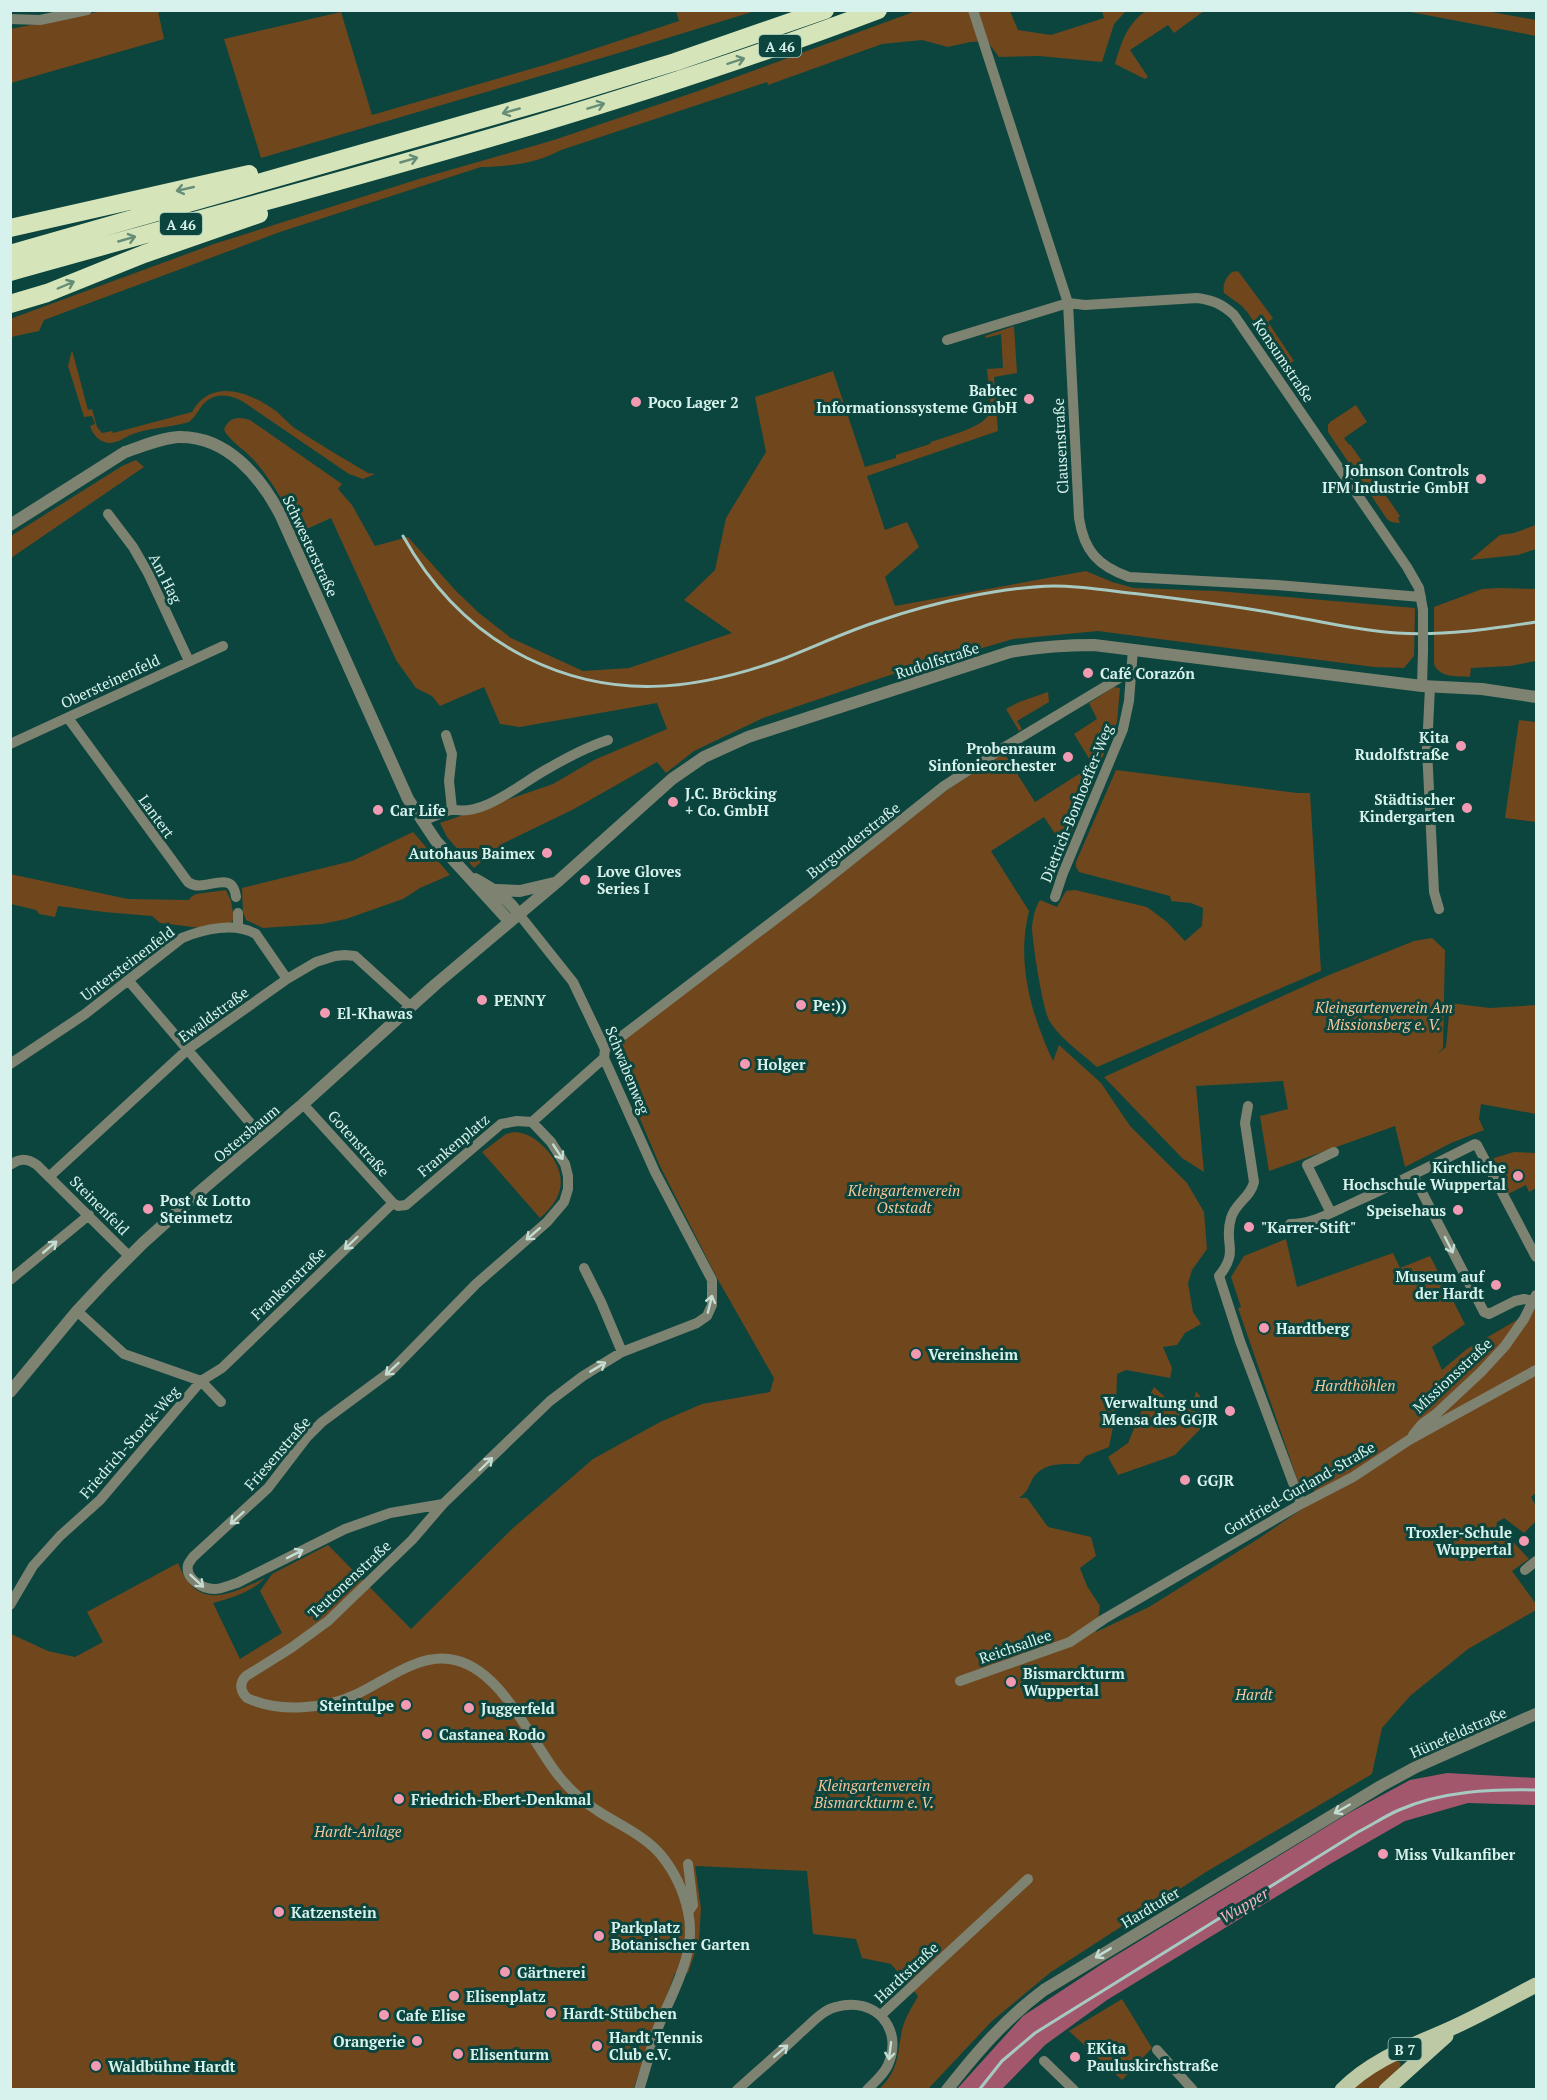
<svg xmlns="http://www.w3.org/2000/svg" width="1547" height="2100" viewBox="0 0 1547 2100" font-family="'PT Serif',serif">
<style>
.green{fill:#70461d}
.water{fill:#a3576d}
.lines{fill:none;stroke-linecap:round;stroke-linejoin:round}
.minor{stroke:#7d8271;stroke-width:10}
.tertiary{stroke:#7d8271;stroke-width:12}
.primary{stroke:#bdc8a5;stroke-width:15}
.motorway{stroke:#d6e4ba;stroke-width:18}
.rail{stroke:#a6c9c2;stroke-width:3}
.minor-bridge{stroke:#7d8271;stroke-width:10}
.oneway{stroke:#668d76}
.oneway2{stroke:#c5dcd3}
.poi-dot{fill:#f19ab2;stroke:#0b453e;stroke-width:2}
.labels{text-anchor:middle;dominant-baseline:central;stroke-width:6;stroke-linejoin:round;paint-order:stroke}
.shield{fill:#0b453e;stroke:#9abeb8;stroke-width:1.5}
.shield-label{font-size:14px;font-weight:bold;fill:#d7f2ec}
.street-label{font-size:15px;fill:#d7f2ec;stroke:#0b453e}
.poi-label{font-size:15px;font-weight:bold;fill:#d7f2ec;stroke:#0b453e;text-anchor:start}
.park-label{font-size:15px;font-style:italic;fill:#f5c49a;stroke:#0b453e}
.water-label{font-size:16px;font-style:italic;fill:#f3b2c2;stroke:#0b453e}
</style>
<rect width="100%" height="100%" fill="#0b453e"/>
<path class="green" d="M1148,10L1204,11L1174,33L1168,25L1130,50L1148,77L1145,79L1115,64C1121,43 1128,21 1148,10Z
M103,11H158L164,39L11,83L10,29Z
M676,11H755L622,52L261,158L224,39L341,12L372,115L548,64L679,21Z
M916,11H1010L1018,30L1051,35L1104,18L1102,11H1126L1114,24L1102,62L1039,56L999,57L987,41L970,42L948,47L922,40L882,44L768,85L767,82L561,150C538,163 507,167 481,167L280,232L44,320L39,331L11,337L10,319L214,244L422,178L554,140L698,91Z
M1405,11H1486L1536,20V36Z
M1238,271L1273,318L1268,322L1294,361L1286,365L1281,363L1248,313L1242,306L1224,293C1222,285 1226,277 1232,272Z
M1014,326L1017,373L994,377L998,431L867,476L885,530L907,522L919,547L885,577L895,606L1086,571L1112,582L1134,588L1217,591L1415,608L1414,656L1404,668L1374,667L1098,631L1013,639L884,677L763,718L694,751L666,773L657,762L574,809L502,844L474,868L447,837L440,823L553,784L594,760L667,729L657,703L520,727L500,724L484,687L440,706L432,696L416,688L396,660L331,518L298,533C286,505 272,480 251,457C242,448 230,441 224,430C228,417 239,416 250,420L342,484L338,489L352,505L375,546L408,537L455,590L479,613L511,638L583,671L629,668L732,633L684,600L715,570L726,518L766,452L755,397L833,371L865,467L896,458V455L930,444L931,442C944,437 986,427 989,413C992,400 988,383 987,369L1003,368L1001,334L986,338L985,336Z
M72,350L88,410L92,409L97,427L102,433L112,431L113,433L192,412C211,377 250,392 276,411C282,416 287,422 293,427C317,443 343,458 368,473L375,474L363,479L349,474L245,403C230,394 213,391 201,407C197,413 194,418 189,422C168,428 149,427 128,436C123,439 116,443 110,443C100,443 93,435 90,426L95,424L92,416L84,417L68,366Z
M1356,405L1367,422L1344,438L1349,445L1350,444L1400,516L1398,518L1400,523L1391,522L1387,519L1328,432V425L1330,422Z
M136,460L144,467L11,558V536L122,466Z
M1536,525V549L1518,555L1470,560L1500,535L1514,533Z
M1500,588L1536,589V661L1510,666L1471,668L1470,677C1457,676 1439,678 1434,664V607L1482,589Z
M1114,687L1120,688L1117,722L1065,849L1044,817L991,851L1029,911C1016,962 1031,1014 1053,1061L1059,1045L1101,1083L1130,1126L1187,1183L1204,1212L1207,1249L1192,1270L1188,1283L1193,1312L1201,1324L1185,1333L1177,1345L1163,1347L1172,1368L1170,1378L1126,1370L1117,1374L1116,1412L1109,1447L1086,1456L1079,1464C1062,1464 1044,1462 1033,1478C1028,1487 1028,1492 1019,1498H1027L1048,1527L1091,1537L1096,1556L1080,1568L1087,1586L1100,1606L1096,1632L1149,1607L1258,1539L1308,1505L1315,1489L1302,1493L1238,1308L1241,1307L1231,1277L1244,1256L1286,1239L1297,1287L1393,1253L1400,1268L1430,1256L1465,1324L1432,1347L1442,1370L1467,1349L1536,1309V1493L1531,1497L1536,1506V1521L1524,1533L1504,1518L1496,1523L1529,1559L1512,1571L1536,1604V1610L1468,1649L1410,1696L1382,1728L1372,1774L1206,1872L1051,1972L992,2021L928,2089H879C899,2071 897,2055 902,2030C905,2018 912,2007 918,1996L891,1964L862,1958L856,1939L813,1934L807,1871L695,1866L701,1908L699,1941L688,1973H675L634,2087L636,2089L11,2090V1634L48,1651L75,1657L103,1642L87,1612L178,1563C197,1611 227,1596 265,1578C252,1592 231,1598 213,1603L240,1659L282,1633L260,1591L272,1574L328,1545L411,1629L512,1529L593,1459L660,1422L702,1404L770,1392L774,1378L717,1278L660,1166L611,1050L950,788L1004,753L1035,802L1093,765L1074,734L1097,719L1089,703Z
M1048,692L1049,702L1017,721L1022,729L1019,731L1006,709L1019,702Z
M1519,720L1536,722V822L1505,818Z
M1116,770L1297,793H1310L1321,971L1097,1067C1081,1053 1062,1040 1050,1022C1043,1012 1032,941 1032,927C1033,918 1035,908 1040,900L1057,907L1066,891L1075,890L1147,907L1167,922L1185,941L1202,926L1203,908L1191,903L1171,901L1170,896L1079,872L1076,867V862Z
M413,832L450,875L420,888L403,899L346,919L322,924L263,928L246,920L243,912L242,888L352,861Z
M10,874L128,899L189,900L190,898L196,894L226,890L231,901L234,918L231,923L201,928L160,923L152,916L104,912L58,906L55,917L39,914L36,910L11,904Z
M1432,938L1445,950L1443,1048L1436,1055L1446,1047L1450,1003L1490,1008L1536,1005V1114L1481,1104L1479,1119L1484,1130L1451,1143L1405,1167L1395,1126L1269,1171L1260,1116L1288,1109L1283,1081L1196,1086L1204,1172L1182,1158L1104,1077L1329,975L1414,941Z
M514,1132C529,1133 536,1139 546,1149C568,1174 565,1197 540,1218L482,1152L506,1134Z
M1514,1152L1536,1153V1188L1529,1192L1526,1185L1508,1194L1491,1159Z
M1154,1387L1177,1408H1192L1196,1391L1207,1405L1206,1423L1175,1455L1118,1475L1108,1457L1128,1443L1144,1405Z
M1122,1999L1152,2048L1122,2080L1069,2031Z
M1397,2060L1401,2064L1399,2070L1377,2089L1351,2090L1362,2079Z"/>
<path class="water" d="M1447,1773L1536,1778V1805L1468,1803L1405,1821L1330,1864L1107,2000L1045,2045L1002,2089H957L1023,2016L1102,1964L1349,1813L1410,1780Z"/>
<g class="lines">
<path class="minor" d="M973,10L1068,303L1079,518C1084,551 1098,566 1129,577L1277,585L1421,597
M10,19L40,20L87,10
M947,340L1068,303L1085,305L1197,298C1213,300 1222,304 1234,315L1407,567L1419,588L1423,610
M108,514L133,547L148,573L189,661
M1422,686L1423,651
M1430,687L1427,749L1434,892L1439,909
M68,718L188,882C204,895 232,866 236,897
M10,744L223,646
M452,809C483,818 522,782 549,768C568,757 587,747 608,740
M422,821L452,809L449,781L452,754L446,735
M1055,897L1063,873L1123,729L1129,701L1133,649
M238,913V927
M518,913L573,982L605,1049L604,1058L655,1172L712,1280V1305L707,1316L697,1323L622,1352L583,1376L550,1401L443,1504L412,1540L328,1621L291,1648L246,1676C239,1683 240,1691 247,1698C280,1713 325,1709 357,1694C385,1681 416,1655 449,1659C500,1665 529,1738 558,1775C569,1789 583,1802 598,1811C619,1825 644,1835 661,1855C674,1871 684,1892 688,1912C698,1954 670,1995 656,2033C650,2052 645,2071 639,2090
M128,980L263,1138
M605,1049L811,892L944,786L1003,748L1131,671
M10,1064L85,1014L182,938C204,929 234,922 256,934L287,979
M303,1104L393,1203L398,1206L406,1205L501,1124L517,1121L532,1122L551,1142L565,1164L568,1176V1189L564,1202L547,1222L476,1284L391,1371L322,1422L307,1437L268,1488L193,1557C191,1560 189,1562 188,1565C185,1579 203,1589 214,1589C222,1589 230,1585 237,1583L345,1529L390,1513L443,1504
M1248,1106L1245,1123L1254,1182C1251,1197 1235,1203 1231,1218C1223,1244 1240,1250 1219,1276L1240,1341L1301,1504
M532,1122L604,1058
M10,1165C20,1158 27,1158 37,1165L129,1256
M1413,1175L1484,1312L1489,1314L1515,1301L1524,1299L1533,1301
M50,1176L187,1050L287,979L316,962L335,956L345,955L355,956L411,1007
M1331,1213L1307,1165L1334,1152
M1290,1224C1313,1224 1334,1211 1355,1202C1395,1184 1435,1164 1475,1144L1477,1145L1536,1257
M584,1268L601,1302L622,1352
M10,1280L89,1215
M77,1311L124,1354L201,1381L221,1402
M1413,1435L1422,1424L1437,1413L1481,1372L1505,1346L1524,1319L1536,1295
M1525,1570L1536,1561
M10,1605L33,1566L60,1536L100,1500L201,1381L222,1368L393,1203
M960,1681L1070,1642L1104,1619L1301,1504L1353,1477L1409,1440L1536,1370
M688,1864L693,1905L688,1912
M881,2015L1028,1879
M1157,2050L1193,2090
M1044,2061L1074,2090
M737,2090C758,2071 779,2053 799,2034C810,2025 822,2010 836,2007C875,1996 904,2028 888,2065C883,2076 874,2082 867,2090"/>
<path class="tertiary" d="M10,525L125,452C143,446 161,438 179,437C227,436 261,477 281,516L408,799L436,841L509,921
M475,879C493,889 506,897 518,913
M496,890L520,891L554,883
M10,1392L77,1311L107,1279L143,1243L204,1188L303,1104L436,984L556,883L672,779L704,757L748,737L1010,652C1038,647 1066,645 1094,645L1422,686L1482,689L1536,697
M947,2090C977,2052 1005,2019 1044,1990L1381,1786L1416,1767L1536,1714"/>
<path class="primary" d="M1342,2090C1373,2058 1415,2045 1454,2027C1482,2014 1509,1999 1536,1985
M1386,2090L1446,2036"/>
<path class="motorway" d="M10,228L249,174
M10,254L566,95L675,62L825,10
M10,272C301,190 596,117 878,10
M10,304L47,293L144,254L259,214"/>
<path class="rail" d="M403,536C432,588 473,631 527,658C612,700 693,691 780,660C814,647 847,631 882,620C931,603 1002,587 1054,586C1083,586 1111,591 1139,594C1189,600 1239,606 1289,616C1325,622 1361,631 1397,633C1444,636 1490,629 1536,622
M979,2090L1002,2061L1035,2033L1358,1832C1372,1825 1385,1816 1399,1810C1442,1791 1491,1789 1536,1790"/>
<path class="minor-bridge" d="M1423,610V651"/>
</g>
<defs><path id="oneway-shaft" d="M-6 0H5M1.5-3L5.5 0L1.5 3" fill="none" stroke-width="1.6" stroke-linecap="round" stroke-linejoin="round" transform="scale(1.5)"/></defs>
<g class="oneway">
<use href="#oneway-shaft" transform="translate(736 61) rotate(-18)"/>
<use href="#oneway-shaft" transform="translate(596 106) rotate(-17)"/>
<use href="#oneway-shaft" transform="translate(511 111) rotate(164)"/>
<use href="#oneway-shaft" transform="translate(409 160) rotate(-16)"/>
<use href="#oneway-shaft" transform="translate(185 189) rotate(167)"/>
<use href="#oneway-shaft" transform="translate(127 239) rotate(-16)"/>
<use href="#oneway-shaft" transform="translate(66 285) rotate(-23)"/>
</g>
<g class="oneway2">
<use href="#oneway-shaft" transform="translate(558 1152) rotate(57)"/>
<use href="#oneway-shaft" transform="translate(533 1234) rotate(139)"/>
<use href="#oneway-shaft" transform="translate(351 1243) rotate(136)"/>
<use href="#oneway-shaft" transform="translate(1449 1245) rotate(63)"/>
<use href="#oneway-shaft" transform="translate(50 1247) rotate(-40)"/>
<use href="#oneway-shaft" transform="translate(710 1304) rotate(-76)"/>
<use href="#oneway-shaft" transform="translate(598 1367) rotate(-31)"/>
<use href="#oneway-shaft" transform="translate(392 1369) rotate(137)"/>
<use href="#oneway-shaft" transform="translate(486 1464) rotate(-44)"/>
<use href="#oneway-shaft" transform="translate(237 1518) rotate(138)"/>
<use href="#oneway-shaft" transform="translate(295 1554) rotate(-27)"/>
<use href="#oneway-shaft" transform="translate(197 1581) rotate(43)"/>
<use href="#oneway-shaft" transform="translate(1342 1809) rotate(150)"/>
<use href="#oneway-shaft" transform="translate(1103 1953) rotate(149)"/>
<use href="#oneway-shaft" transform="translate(781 2051) rotate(-41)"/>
<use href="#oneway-shaft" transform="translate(890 2051) rotate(97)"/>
</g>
<g class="poi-dot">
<circle cx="1029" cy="399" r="6"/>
<circle cx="636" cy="402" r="6"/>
<circle cx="1481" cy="479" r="6"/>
<circle cx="1088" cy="673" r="6"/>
<circle cx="1461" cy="746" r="6"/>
<circle cx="1068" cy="757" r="6"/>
<circle cx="673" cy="802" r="6"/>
<circle cx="1467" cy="808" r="6"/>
<circle cx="378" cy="810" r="6"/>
<circle cx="547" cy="853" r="6"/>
<circle cx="585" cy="880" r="6"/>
<circle cx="482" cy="1000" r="6"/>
<circle cx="801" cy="1005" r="6"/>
<circle cx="325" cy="1013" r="6"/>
<circle cx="745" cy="1064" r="6"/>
<circle cx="1518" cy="1176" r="6"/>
<circle cx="148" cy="1209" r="6"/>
<circle cx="1458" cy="1210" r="6"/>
<circle cx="1249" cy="1227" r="6"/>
<circle cx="1496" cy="1285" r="6"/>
<circle cx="1264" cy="1328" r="6"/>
<circle cx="916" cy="1354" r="6"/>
<circle cx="1230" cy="1411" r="6"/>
<circle cx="1185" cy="1480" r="6"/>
<circle cx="1524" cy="1541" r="6"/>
<circle cx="1011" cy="1682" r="6"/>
<circle cx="406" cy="1705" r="6"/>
<circle cx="469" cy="1708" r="6"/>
<circle cx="427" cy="1734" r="6"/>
<circle cx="399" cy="1799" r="6"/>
<circle cx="1383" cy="1854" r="6"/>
<circle cx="279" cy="1912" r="6"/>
<circle cx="599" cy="1936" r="6"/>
<circle cx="505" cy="1972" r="6"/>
<circle cx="454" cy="1996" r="6"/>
<circle cx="551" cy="2013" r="6"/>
<circle cx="384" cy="2015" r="6"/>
<circle cx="417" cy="2041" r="6"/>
<circle cx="597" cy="2046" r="6"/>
<circle cx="458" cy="2054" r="6"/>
<circle cx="1075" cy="2057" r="6"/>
<circle cx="96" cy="2066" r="6"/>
</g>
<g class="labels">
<g class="shield">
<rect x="759" y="35" width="42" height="22" rx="4.5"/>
<rect x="160" y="213" width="42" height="22" rx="4.5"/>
<rect x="1388.5" y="2038" width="33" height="22" rx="4.5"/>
</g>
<g class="shield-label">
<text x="780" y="46">A 46</text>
<text x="181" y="224">A 46</text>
<text x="1405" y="2049">B 7</text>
</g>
<g class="street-label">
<text transform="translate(1284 360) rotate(56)">Konsumstraße</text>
<text transform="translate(1060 446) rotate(-93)">Clausenstraße</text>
<text transform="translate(311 546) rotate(65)">Schwesterstraße</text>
<text transform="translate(166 578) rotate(63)">Am Hag</text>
<text transform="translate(937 660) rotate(-18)">Rudolfstraße</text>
<text transform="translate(110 681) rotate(-25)">Obersteinenfeld</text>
<text transform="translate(1076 803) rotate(-68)">Dietrich-Bonhoeffer-Weg</text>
<text transform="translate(157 816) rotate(54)">Lantert</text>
<text transform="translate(853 840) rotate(-38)">Burgunderstraße</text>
<text transform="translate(127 963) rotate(-37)">Untersteinenfeld</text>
<text transform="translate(213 1014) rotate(-36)">Ewaldstraße</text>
<text transform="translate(628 1070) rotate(68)">Schwabenweg</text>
<text transform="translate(246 1133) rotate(-40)">Ostersbaum</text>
<text transform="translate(359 1143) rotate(48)">Gotenstraße</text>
<text transform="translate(453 1145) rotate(-40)">Frankenplatz</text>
<text transform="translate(100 1205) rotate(45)">Steinenfeld</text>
<text transform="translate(288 1283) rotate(-44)">Frankenstraße</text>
<text transform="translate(1452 1375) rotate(-43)">Missionsstraße</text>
<text transform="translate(129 1442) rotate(-49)">Friedrich-Storck-Weg</text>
<text transform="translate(277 1453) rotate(-49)">Friesenstraße</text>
<text transform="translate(1299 1488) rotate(-30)">Gottfried-Gurland-Straße</text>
<text transform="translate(349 1579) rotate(-43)">Teutonenstraße</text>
<text transform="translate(1015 1646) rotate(-19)">Reichsallee</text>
<text transform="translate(1458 1732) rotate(-24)">Hünefeldstraße</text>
<text transform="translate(1150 1907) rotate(-31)">Hardtufer</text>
<text transform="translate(906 1972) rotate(-43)">Hardtstraße</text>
</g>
<g class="poi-label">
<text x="1017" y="390" text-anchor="end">Babtec<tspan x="1017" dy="17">Informationssysteme GmbH</tspan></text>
<text x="648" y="402">Poco Lager 2</text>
<text x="1469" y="470" text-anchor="end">Johnson Controls<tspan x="1469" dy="17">IFM Industrie GmbH</tspan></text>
<text x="1100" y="673">Café Corazón</text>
<text x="1449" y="737" text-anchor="end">Kita<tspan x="1449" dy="17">Rudolfstraße</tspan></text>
<text x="1056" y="748" text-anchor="end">Probenraum<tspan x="1056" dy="17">Sinfonieorchester</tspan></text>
<text x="685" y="793">J.C. Bröcking<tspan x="685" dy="17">+ Co. GmbH</tspan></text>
<text x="1455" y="799" text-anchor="end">Städtischer<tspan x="1455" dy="17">Kindergarten</tspan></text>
<text x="390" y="810">Car Life</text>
<text x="535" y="853" text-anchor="end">Autohaus Baimex</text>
<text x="597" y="871">Love Gloves<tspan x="597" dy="17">Series I</tspan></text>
<text x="494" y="1000">PENNY</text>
<text x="813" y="1005">Pe:))</text>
<text x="337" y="1013">El-Khawas</text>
<text x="757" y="1064">Holger</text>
<text x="1506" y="1167" text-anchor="end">Kirchliche<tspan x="1506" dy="17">Hochschule Wuppertal</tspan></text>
<text x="160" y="1200">Post &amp; Lotto<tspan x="160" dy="17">Steinmetz</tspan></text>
<text x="1446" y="1210" text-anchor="end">Speisehaus</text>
<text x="1261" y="1227">"Karrer-Stift"</text>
<text x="1484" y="1276" text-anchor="end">Museum auf<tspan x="1484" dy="17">der Hardt</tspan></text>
<text x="1276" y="1328">Hardtberg</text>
<text x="928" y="1354">Vereinsheim</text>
<text x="1218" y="1402" text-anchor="end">Verwaltung und<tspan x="1218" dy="17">Mensa des GGJR</tspan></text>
<text x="1197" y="1480">GGJR</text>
<text x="1512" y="1532" text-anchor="end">Troxler-Schule<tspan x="1512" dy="17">Wuppertal</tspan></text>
<text x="1023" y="1673">Bismarckturm<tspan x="1023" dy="17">Wuppertal</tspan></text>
<text x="394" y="1705" text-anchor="end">Steintulpe</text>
<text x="481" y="1708">Juggerfeld</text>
<text x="439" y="1734">Castanea Rodo</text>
<text x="411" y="1799">Friedrich-Ebert-Denkmal</text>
<text x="1395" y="1854">Miss Vulkanfiber</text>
<text x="291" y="1912">Katzenstein</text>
<text x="611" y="1927">Parkplatz<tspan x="611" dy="17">Botanischer Garten</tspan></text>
<text x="517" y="1972">Gärtnerei</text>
<text x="466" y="1996">Elisenplatz</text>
<text x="563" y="2013">Hardt-Stübchen</text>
<text x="396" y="2015">Cafe Elise</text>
<text x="609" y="2037">Hardt Tennis<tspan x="609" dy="17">Club e.V.</tspan></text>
<text x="405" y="2041" text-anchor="end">Orangerie</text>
<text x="1087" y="2048">EKita<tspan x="1087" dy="17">Pauluskirchstraße</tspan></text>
<text x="470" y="2054">Elisenturm</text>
<text x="108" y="2066">Waldbühne Hardt</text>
</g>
<g class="park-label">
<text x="1384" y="1007">Kleingartenverein Am<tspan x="1384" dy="17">Missionsberg e. V.</tspan></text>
<text x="904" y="1190">Kleingartenverein<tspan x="904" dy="17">Oststadt</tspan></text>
<text x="1355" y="1385">Hardthöhlen</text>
<text x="1254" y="1694">Hardt</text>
<text x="874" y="1785">Kleingartenverein<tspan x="874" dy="17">Bismarckturm e. V.</tspan></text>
<text x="358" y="1831">Hardt-Anlage</text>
</g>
<g class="water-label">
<text transform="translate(1244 1905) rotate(-31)">Wupper</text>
</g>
</g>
<rect width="1547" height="2100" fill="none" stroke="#d7f2ec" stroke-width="24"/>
</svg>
